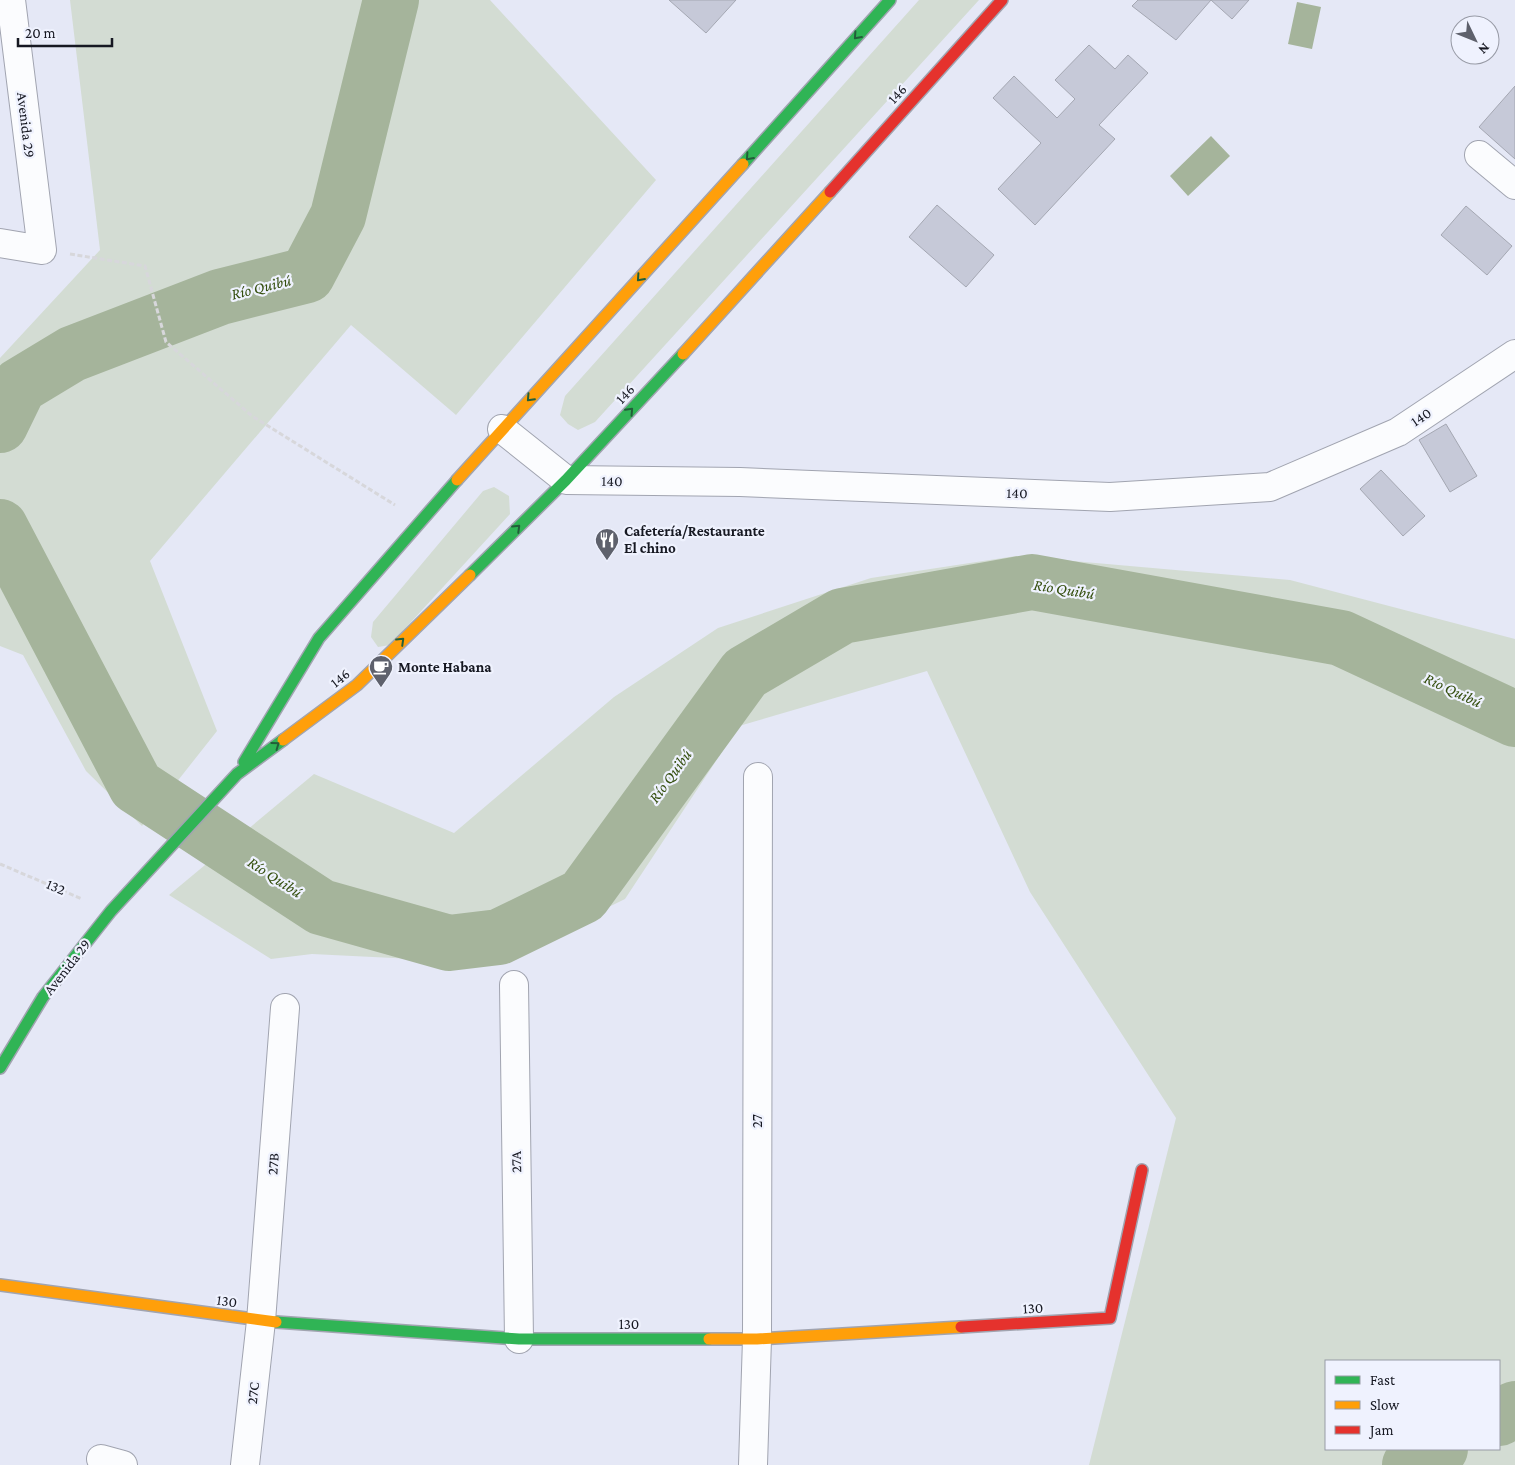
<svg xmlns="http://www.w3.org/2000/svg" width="1515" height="1465" viewBox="0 0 1515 1465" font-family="'Crimson Pro',serif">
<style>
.green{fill:#d3dcd3;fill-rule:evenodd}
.water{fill:#a5b49b}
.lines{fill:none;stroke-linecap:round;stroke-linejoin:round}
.river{stroke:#a5b49b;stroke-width:56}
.building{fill:#c6c9d8;stroke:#a4a7b2}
.street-casing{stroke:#a1a4b0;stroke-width:30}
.fast-casing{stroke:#a1a4b0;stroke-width:14}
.slow-casing{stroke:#a1a4b0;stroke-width:14}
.jam-casing{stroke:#a1a4b0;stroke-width:14}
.path{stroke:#d7d7db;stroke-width:3;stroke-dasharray:5 2.5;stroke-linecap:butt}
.street{stroke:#fbfcfe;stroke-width:28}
.fast{stroke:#30b455;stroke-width:11}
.slow{stroke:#ff9f0a;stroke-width:11}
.jam{stroke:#e5322d;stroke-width:11}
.oneway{stroke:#225e39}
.labels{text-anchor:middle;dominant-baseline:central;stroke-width:4.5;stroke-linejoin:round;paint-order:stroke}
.street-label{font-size:15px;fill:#161822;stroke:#eff2fe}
.poi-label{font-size:15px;font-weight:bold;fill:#161822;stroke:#eff2fe;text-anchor:start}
.water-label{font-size:16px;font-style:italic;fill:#354f0f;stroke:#eff2fe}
</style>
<rect width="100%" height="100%" fill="#e5e8f6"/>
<path class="green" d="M70,0H490L656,180L456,415L351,325L150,561L217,731L142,826L86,771L23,655L0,646V358L100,250Z
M919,0H979L595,422L578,430L568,424L560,415L565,396Z
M494,487L509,496L510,514L390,645L378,647L371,637L373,622L483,491Z
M1016,556L1290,580L1515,639V1465H1089L1176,1118L1030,892L927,671L739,726L625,899L495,963L312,954L271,959L169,895L314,774L454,833L614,697L718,628L871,578ZM1499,1361V1449H1326V1361Z"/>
<path class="water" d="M1297,2L1321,7L1312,49L1288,44Z
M1211,136L1230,156L1188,196L1170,176Z"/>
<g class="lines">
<path class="river" d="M0,425L19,386L72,354L220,297L307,275L338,216L391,0
M0,527L136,786L321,907L449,943L499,937L583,896L745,673L842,616L1032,582L1341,638L1515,719
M1499,1418L1515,1409
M1410,1465L1440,1449"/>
</g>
<path class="building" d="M669,0H736L706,33Z
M1138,0H1249L1232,19L1211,0L1176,40L1132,6Z
M1089,45L1115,69L1128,55L1148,73L1099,125L1115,139L1035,225L998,189L1041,143L993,98L1014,76L1057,118L1075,99L1055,80Z
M1515,86V159L1479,127Z
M937,205L994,255L966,287L909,237Z
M1466,206L1512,246L1487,275L1441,235Z
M1446,424L1477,476L1450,492L1419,440Z
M1381,470L1425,516L1403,536L1360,489Z"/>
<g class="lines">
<g class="street-casing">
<path id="street" d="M1479,155L1515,185
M0,243L42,250L11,0
M502,429L566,480L740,482L1110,497L1270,487L1398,432L1515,354
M514,985L519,1339
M101,1459L123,1465
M245,1465L261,1321L285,1008
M753,1465L757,1339L758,777"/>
</g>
<g class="fast-casing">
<path id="fast" d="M743,164L890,0
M470,575L566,480L683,354
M244,762L319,638L457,480
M0,1068L43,997L111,911L237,774L283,740
M276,1322L519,1339H709"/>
</g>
<g class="slow-casing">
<path id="slow" d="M683,354L830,192
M457,480L743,164
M283,740L357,685L470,575
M0,1285L276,1322
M709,1339H757L961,1327"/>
</g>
<g class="jam-casing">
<path id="jam" d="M830,192L1002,0
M961,1327L1110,1318L1142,1170"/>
</g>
<path class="path" d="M70,254L145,266L166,342L252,416L395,505
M0,864L82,899"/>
<use href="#street" class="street"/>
<use href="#fast" class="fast"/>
<use href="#slow" class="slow"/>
<use href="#jam" class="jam"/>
</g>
<defs><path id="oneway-chevron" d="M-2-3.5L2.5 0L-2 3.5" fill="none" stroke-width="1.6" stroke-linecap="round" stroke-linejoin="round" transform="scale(1.25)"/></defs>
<g class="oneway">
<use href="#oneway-chevron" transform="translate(857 36) rotate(132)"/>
<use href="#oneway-chevron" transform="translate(749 157) rotate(132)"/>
<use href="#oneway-chevron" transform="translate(640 278) rotate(132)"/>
<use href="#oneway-chevron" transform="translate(530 398) rotate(133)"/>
<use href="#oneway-chevron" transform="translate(630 411) rotate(-47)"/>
<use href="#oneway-chevron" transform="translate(517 528) rotate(-44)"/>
<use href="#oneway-chevron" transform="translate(401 641) rotate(-44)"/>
<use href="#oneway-chevron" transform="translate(276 745) rotate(-36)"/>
</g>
<defs>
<g id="restaurant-pin" transform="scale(1.25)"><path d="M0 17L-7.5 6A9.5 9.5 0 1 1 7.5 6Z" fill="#5e616c" stroke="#eff2fe"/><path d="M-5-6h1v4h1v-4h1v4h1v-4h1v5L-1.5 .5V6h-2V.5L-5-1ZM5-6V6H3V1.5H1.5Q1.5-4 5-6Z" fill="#fff"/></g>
<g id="cafe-pin" transform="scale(1.25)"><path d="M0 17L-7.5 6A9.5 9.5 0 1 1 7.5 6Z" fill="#5e616c" stroke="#eff2fe"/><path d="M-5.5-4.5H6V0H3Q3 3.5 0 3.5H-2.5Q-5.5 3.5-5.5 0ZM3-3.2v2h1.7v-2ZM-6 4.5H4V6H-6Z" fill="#fff"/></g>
</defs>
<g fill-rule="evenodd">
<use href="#restaurant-pin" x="607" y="540"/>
<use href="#cafe-pin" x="381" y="667"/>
</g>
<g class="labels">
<g class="street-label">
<text transform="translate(897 94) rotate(-48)">146</text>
<text transform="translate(26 125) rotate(83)">Avenida 29</text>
<text transform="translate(625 394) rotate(-47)">146</text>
<text transform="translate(1421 417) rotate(-34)">140</text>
<text transform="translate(612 481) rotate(1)">140</text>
<text transform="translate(1017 493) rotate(2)">140</text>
<text transform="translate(340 678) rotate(-39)">146</text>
<text transform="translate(56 887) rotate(23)">132</text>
<text transform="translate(67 967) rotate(-52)">Avenida 29</text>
<text transform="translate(757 1121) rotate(-90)">27</text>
<text transform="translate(516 1162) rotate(-91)">27A</text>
<text transform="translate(273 1164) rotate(-86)">27B</text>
<text transform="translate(227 1301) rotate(8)">130</text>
<text transform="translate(1033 1308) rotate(-3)">130</text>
<text x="629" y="1324">130</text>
<text transform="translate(253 1393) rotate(-84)">27C</text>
</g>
<g class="poi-label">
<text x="624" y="531">Cafetería/Restaurante<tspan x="624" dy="17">El chino</tspan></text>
<text x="398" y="667">Monte Habana</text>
</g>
<g class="water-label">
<text transform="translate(261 287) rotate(-14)">Río Quibú</text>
<text transform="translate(1064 589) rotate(9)">Río Quibú</text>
<text transform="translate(1453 690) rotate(25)">Río Quibú</text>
<text transform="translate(670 776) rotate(-54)">Río Quibú</text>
<text transform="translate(275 877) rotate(33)">Río Quibú</text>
</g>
</g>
<rect x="1325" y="1360" width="175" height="90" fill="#eff2fe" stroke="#989ba6"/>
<rect x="1335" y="1376" width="25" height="8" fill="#30b455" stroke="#989ba6"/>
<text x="1370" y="1385" font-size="15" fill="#161822">Fast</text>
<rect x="1335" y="1401" width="25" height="8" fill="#ff9f0a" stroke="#989ba6"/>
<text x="1370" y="1410" font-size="15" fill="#161822">Slow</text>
<rect x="1335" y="1426" width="25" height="8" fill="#e5322d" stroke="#989ba6"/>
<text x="1370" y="1435" font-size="15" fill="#161822">Jam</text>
<g transform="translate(1475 40) rotate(133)"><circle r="24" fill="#eff2fe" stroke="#989ba6"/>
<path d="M0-4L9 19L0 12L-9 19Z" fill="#5e616c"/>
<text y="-8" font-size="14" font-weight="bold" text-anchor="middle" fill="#161822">N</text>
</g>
<path d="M18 38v8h94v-8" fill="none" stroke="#161822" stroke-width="2.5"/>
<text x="25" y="38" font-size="15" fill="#161822" stroke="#eff2fe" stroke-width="4" paint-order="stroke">20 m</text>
</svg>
